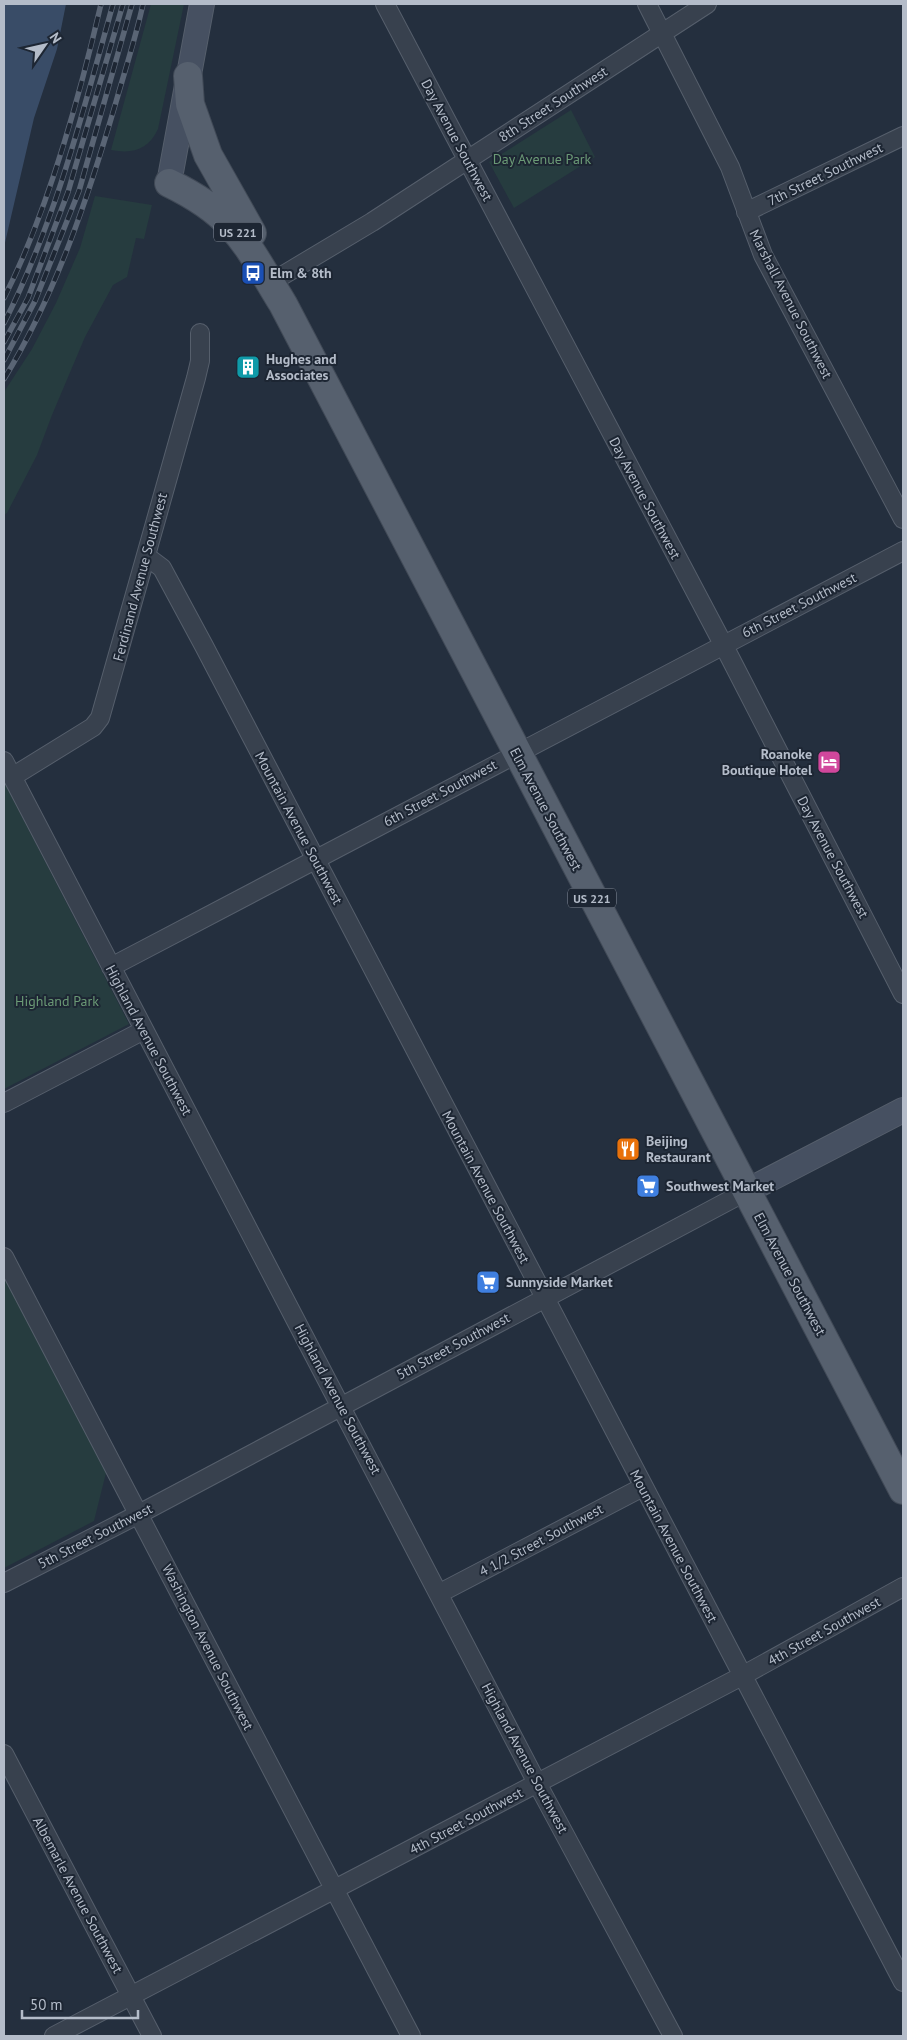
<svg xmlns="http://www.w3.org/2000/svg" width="907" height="2040" viewBox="0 0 907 2040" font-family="'PT Sans',sans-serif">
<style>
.green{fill:#263c3f}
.water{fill:#394c67}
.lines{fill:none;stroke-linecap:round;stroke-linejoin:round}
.street-casing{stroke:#565f6c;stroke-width:20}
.secondary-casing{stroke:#565f6c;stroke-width:26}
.primary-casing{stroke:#414a57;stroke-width:30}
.street{stroke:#38414e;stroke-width:18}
.secondary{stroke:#465061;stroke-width:24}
.primary{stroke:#56606e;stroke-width:28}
.rail-casing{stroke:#5a6575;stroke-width:5.5}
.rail{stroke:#1d2633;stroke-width:4;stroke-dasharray:11;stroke-linecap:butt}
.labels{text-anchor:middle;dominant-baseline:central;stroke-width:4;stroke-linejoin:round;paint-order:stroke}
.shield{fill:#1d2633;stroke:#878f9c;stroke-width:1}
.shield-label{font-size:12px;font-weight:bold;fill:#b4bcc9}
.street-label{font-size:14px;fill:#b4bcc9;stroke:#1d2633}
.park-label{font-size:14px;fill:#6b9a76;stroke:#1d2633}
.poi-label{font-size:14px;font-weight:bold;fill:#b4bcc9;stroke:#1d2633;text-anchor:start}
</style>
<rect width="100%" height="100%" fill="#242f3e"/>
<path class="green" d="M151,4H184L158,129C148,150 133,154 111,150Z
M571,110L595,157L514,208L489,162Z
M95,196L152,205L144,239L136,238L127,277L113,285L85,337L52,415L37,455L7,513L4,515V392L32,349L56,303L80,248Z
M4,782L129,1024L4,1089Z
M4,1276L106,1473L94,1521L4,1568Z"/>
<path class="water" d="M4,4H66L57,49L34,118L4,247Z"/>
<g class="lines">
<g class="street-casing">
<path id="street" d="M385,4L723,644L903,994
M647,4L730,167L763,255L903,519
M746,212L903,136
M270,283L372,222L707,4
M146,556L162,568L204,646L903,1982
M4,761L537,1783L673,2036
M12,777L93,727L100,718L196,378L200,361V333
M111,967L903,551
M4,1103L144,1030
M4,1257L411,2036
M4,1583L139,1514L747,1191
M440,1593L643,1487
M4,1754L152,2036
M54,2036L742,1676L903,1587"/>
</g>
<g class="secondary-casing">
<path id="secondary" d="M169,183L202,4
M747,1191L903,1110"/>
</g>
<g class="primary-casing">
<path id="primary" d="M188,76L190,104L208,155L252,233
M169,183C237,216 246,244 283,304L903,1490"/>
</g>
<use href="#street" class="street"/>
<use href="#secondary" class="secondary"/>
<use href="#primary" class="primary"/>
<g class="rail-casing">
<path id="rail" d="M4,298C48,211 79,99 101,4
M4,323C55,223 83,112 113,4
M4,342L28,298L68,192L123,4
M4,360L35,301L79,191L132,4
M4,379C56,294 88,198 116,102C125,70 136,37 143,4"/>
</g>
<use href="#rail" class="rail"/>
</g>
<defs>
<g id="bus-square" transform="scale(1.25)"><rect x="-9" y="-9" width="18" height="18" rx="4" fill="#1a4fb4" stroke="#1d2633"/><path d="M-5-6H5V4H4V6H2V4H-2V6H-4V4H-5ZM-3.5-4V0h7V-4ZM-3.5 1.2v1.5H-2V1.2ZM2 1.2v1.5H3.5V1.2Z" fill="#fff"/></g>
<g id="building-square" transform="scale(1.25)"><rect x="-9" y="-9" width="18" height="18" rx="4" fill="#0f9aa8" stroke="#1d2633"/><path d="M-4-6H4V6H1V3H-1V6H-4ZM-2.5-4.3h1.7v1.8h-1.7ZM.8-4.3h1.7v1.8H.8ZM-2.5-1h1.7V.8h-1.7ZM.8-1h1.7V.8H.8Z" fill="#fff"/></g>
<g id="hotel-square" transform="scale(1.25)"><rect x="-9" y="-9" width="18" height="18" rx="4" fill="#d1479c" stroke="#1d2633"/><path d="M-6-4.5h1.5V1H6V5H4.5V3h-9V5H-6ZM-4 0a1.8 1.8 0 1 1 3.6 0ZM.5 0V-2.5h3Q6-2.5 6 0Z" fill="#fff"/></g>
<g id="restaurant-square" transform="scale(1.25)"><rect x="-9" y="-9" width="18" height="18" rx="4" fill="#e8710a" stroke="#1d2633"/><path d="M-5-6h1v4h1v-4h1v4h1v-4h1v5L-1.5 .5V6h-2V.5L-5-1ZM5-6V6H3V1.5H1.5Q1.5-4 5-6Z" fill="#fff"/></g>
<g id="supermarket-square" transform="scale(1.25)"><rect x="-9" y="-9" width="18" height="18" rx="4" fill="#3f7fe0" stroke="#1d2633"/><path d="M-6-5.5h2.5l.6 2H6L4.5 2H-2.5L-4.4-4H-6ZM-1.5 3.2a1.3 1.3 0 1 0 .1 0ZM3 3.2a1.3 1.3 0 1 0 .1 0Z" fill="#fff"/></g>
</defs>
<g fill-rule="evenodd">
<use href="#bus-square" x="253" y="273"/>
<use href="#building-square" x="248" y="367"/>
<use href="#hotel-square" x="829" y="762"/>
<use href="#restaurant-square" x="628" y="1149"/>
<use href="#supermarket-square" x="648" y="1186"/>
<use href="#supermarket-square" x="488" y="1282"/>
</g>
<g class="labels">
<g class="shield">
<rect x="214" y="222.5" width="48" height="19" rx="4"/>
<rect x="568" y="888.5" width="48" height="19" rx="4"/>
</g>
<g class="shield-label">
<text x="238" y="232">US 221</text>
<text x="592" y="898">US 221</text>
</g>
<g class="street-label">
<text transform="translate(553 104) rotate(-33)">8th Street Southwest</text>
<text transform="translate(457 140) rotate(62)">Day Avenue Southwest</text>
<text transform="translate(825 174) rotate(-26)">7th Street Southwest</text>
<text transform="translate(791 304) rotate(63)">Marshall Avenue Southwest</text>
<text transform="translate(645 498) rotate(62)">Day Avenue Southwest</text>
<text transform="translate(140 577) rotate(-75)">Ferdinand Avenue Southwest</text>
<text transform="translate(799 605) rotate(-27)">6th Street Southwest</text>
<text transform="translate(440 793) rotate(-28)">6th Street Southwest</text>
<text transform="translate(546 809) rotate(62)">Elm Avenue Southwest</text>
<text transform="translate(299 828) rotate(62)">Mountain Avenue Southwest</text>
<text transform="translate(833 857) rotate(62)">Day Avenue Southwest</text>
<text transform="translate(149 1040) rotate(62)">Highland Avenue Southwest</text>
<text transform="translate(486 1187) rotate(62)">Mountain Avenue Southwest</text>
<text transform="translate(790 1274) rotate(62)">Elm Avenue Southwest</text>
<text transform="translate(453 1346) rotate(-28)">5th Street Southwest</text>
<text transform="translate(338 1399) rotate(62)">Highland Avenue Southwest</text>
<text transform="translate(95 1536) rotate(-27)">5th Street Southwest</text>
<text transform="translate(541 1540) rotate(-28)">4 1/2 Street Southwest</text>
<text transform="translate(674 1546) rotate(62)">Mountain Avenue Southwest</text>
<text transform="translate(824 1631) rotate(-29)">4th Street Southwest</text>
<text transform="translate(208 1647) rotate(63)">Washington Avenue Southwest</text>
<text transform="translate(525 1758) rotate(62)">Highland Avenue Southwest</text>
<text transform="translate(466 1821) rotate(-28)">4th Street Southwest</text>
<text transform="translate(78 1895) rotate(62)">Albemarle Avenue Southwest</text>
</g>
<g class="park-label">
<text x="542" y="159">Day Avenue Park</text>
<text x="57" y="1001">Highland Park</text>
</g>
<g class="poi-label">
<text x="270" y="273">Elm &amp; 8th</text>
<text x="266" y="359">Hughes and<tspan x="266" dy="16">Associates</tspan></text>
<text x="812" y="754" text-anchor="end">Roanoke<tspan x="812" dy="16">Boutique Hotel</tspan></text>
<text x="646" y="1141">Beijing<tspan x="646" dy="16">Restaurant</tspan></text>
<text x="666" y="1186">Southwest Market</text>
<text x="506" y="1282">Sunnyside Market</text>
</g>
</g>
<rect width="907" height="2040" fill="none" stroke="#b4bcc9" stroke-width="10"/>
<g transform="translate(45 45) rotate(56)" stroke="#1d2633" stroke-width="4" paint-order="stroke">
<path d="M0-4L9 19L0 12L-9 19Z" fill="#b4bcc9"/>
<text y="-8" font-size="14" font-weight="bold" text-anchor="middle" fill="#b4bcc9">N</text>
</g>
<path d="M22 2010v8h116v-8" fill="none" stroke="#b4bcc9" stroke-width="2.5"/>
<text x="30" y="2010" font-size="15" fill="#b4bcc9" stroke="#1d2633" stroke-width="4" paint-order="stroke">50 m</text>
</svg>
